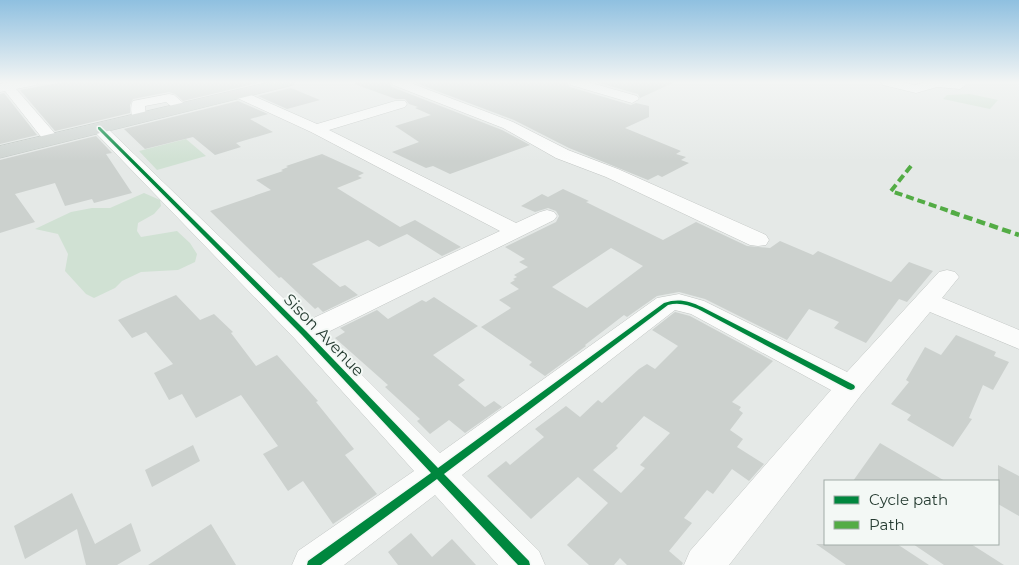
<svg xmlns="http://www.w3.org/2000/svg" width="1019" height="565" viewBox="0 0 1019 565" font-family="Montserrat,sans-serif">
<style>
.green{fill:#d0e1d3}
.building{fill:#ccd1ce;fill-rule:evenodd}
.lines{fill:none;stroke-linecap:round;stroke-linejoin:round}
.minor-casing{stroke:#c2c6c4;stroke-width:1}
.major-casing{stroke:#bdc5c1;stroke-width:1}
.minor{fill:#fbfcfb;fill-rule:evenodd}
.major{fill:#cfd5d2;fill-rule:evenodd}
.quiet-far1{stroke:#53ac45;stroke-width:4;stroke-dasharray:8 4;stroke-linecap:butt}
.quiet{stroke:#53ac45;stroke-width:4.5;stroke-dasharray:9 4.5;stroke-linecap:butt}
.cycleway-casing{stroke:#f3f8f5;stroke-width:3}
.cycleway{fill:#00873e;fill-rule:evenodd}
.labels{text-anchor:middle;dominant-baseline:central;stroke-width:4;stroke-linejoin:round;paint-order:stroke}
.street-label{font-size:16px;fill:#253b31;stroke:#f3f8f5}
</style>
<rect width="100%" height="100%" fill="#e5e9e7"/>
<path class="green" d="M970,94L998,100L990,109L943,99L947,95Z
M186,139L206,156L157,170L139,151Z
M144,193L160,200L161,206L154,214L138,223L137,231L141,237L177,231L190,243L197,254L195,262L178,270L141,272L122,281L115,288L94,298L86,294L65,271L68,254L58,234L35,229L71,212L92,208H110Z"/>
<path class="building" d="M63,82H262L183,101L175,94L169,92L133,99L130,105V113L55,131L20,90Z
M355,82H389L392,87L502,130L530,145L450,174L433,166L426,168L392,152L419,142L395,126L431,115L415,108L418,107L409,104L405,99H396L354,84Z
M413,82H567L570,87L631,105L636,103L649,106V117L625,128L681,151L676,154L686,157L681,160L689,163L662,177L658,175L648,180L569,148L514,120Z
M595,82H675L640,98L638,94Z
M291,88L320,100L287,109L258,96Z
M4,93L37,135L0,144V94Z
M238,101L268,114L250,119L273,132L236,143L241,147L215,155L193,137L145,149L124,129Z
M96,136L112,153L106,154L132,193L94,203L92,199L65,206L55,183L15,194L35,222L0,233V160Z
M322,154L364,173L358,176L362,178L337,188L400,227L415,220L461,247L442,256L407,234L379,247L368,240L312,264L340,287L345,285L358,295L323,312L318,307L315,309L281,277L279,278L210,211L271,190L256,180L283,171L281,170L288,167L286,166Z
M563,189L589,201L586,202L663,240L696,222L747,246L770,248L780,241L813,255L818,251L891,282L909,262L933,271L907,302L899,299L866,343L834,328L839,322L809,309L787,340L705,299L679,292L657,296L627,317L624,315L585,345L586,346L545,376L529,365L532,362L481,327L511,308L499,300L519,289L510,283L515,280L513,279L517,277L514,275L528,267L519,262L525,259L505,247L556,222L559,216L556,211L548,208L535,212L521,206L542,194L548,197ZM611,248L643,266L587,308L552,287Z
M176,295L200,320L214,314L233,332L231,333L256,366L277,355L318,401L316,402L354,449L345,455L377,494L333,524L303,481L288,491L263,454L278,446L241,395L196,418L182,394L169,400L154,373L173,364L146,332L132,338L118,320Z
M434,297L478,326L433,355L465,380L458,385L485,407L494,401L502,407L465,433L449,420L430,434L417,421L420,419L385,387L388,385L335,338L345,332L340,328L377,310L388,319L422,300L426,302Z
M675,312L690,316L773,361L732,402L741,407L739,410L743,413L730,430L743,439L737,447L764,464L749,481L732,469L713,494L707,490L684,518L692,523L669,551L683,563L682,565H627L620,558L614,565H589L567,545L608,503L578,477L531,519L487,476L506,461L510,465L544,437L535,429L566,406L580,417L598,400L602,403L639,369L647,364L655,369L678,346L652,330ZM644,416L670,433L640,465L645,468L621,493L593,470L618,448L616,446Z
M956,335L996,352L994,356L1009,362L993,390L983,385L969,418L972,419L953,447L907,420L911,415L891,404L909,382L906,380L925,347L941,355Z
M880,443L945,481H853Z
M193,445L200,461L152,487L145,470Z
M998,465L1019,476V516L998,504Z
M72,493L95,544L131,523L141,551L117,565H86L77,529L25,559L14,526Z
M211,524L236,565H148Z
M411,533L432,557L452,539L476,565H398L388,552Z
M816,544H897L929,565H846Z
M913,544H971L1004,565H944Z"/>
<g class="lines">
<g class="minor-casing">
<path id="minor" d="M12,82H38L36,85L16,89L58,137L60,140L58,143H46L5,91L0,92V84Z
M391,82H408L513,122L568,150L618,169L766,235L769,240L766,245L758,246L750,245L606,177L556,158L503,128L393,85Z
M569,82H588L637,96L639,99L632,103L571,85Z
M881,82H902L915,85L925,82H963L966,85L960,89L937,87L916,93L883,85Z
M240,90L317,124L395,101H405L407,104L405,107L329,130L516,223L540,212L547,210L554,212L557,216L554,220L322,335L440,453L657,298L679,294L704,301L847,372L939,272L947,270L955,272L959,277L942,298L1019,330V349L930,312L861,395L729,565H684L690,551L831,390L691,314L675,310L462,475L539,551L545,565H498L435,495L344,565H292L298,551L414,471L295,339L91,128L94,125H104L307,321L500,231L311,132L235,97L233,94L235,91Z
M169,94L174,95L189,108L187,111H177L166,102L145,106L146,118L144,121H134C131,116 130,106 133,101Z"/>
</g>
<g class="major-casing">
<path id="major" d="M270,82H295L293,85L0,158V146Z"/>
</g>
<use href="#minor" class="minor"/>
<use href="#major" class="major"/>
<path class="quiet-far1" d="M911,166L891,191L955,213"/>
<path class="quiet" d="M951,212L1019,235"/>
<g class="cycleway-casing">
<path id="cycleway" d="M98,127H100L306,331L438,468L664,303C678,298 689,301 702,307L854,385L855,387L854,389L851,390L848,389L698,309C688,305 679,302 668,305L444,474L529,561L530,565H518L437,479L321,565H307L308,561L431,473L302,335L98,129Z"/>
</g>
<use href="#cycleway" class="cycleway"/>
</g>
<linearGradient id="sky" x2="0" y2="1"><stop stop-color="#8fc0e0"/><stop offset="0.51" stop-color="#f3f5f4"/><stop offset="1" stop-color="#f3f5f4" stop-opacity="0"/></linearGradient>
<rect width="1019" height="161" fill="url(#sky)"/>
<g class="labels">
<g class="street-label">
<text transform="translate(324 335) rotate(46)">Sison Avenue</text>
</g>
</g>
<rect x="824" y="480" width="175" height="65" fill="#f3f8f5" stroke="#a1aca7"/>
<rect x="834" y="496" width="25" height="8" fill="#00873e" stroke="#a1aca7"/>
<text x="869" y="505" font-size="15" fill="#253b31">Cycle path</text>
<rect x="834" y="521" width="25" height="8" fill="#53ac45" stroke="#a1aca7"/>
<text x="869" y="530" font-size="15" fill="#253b31">Path</text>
</svg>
